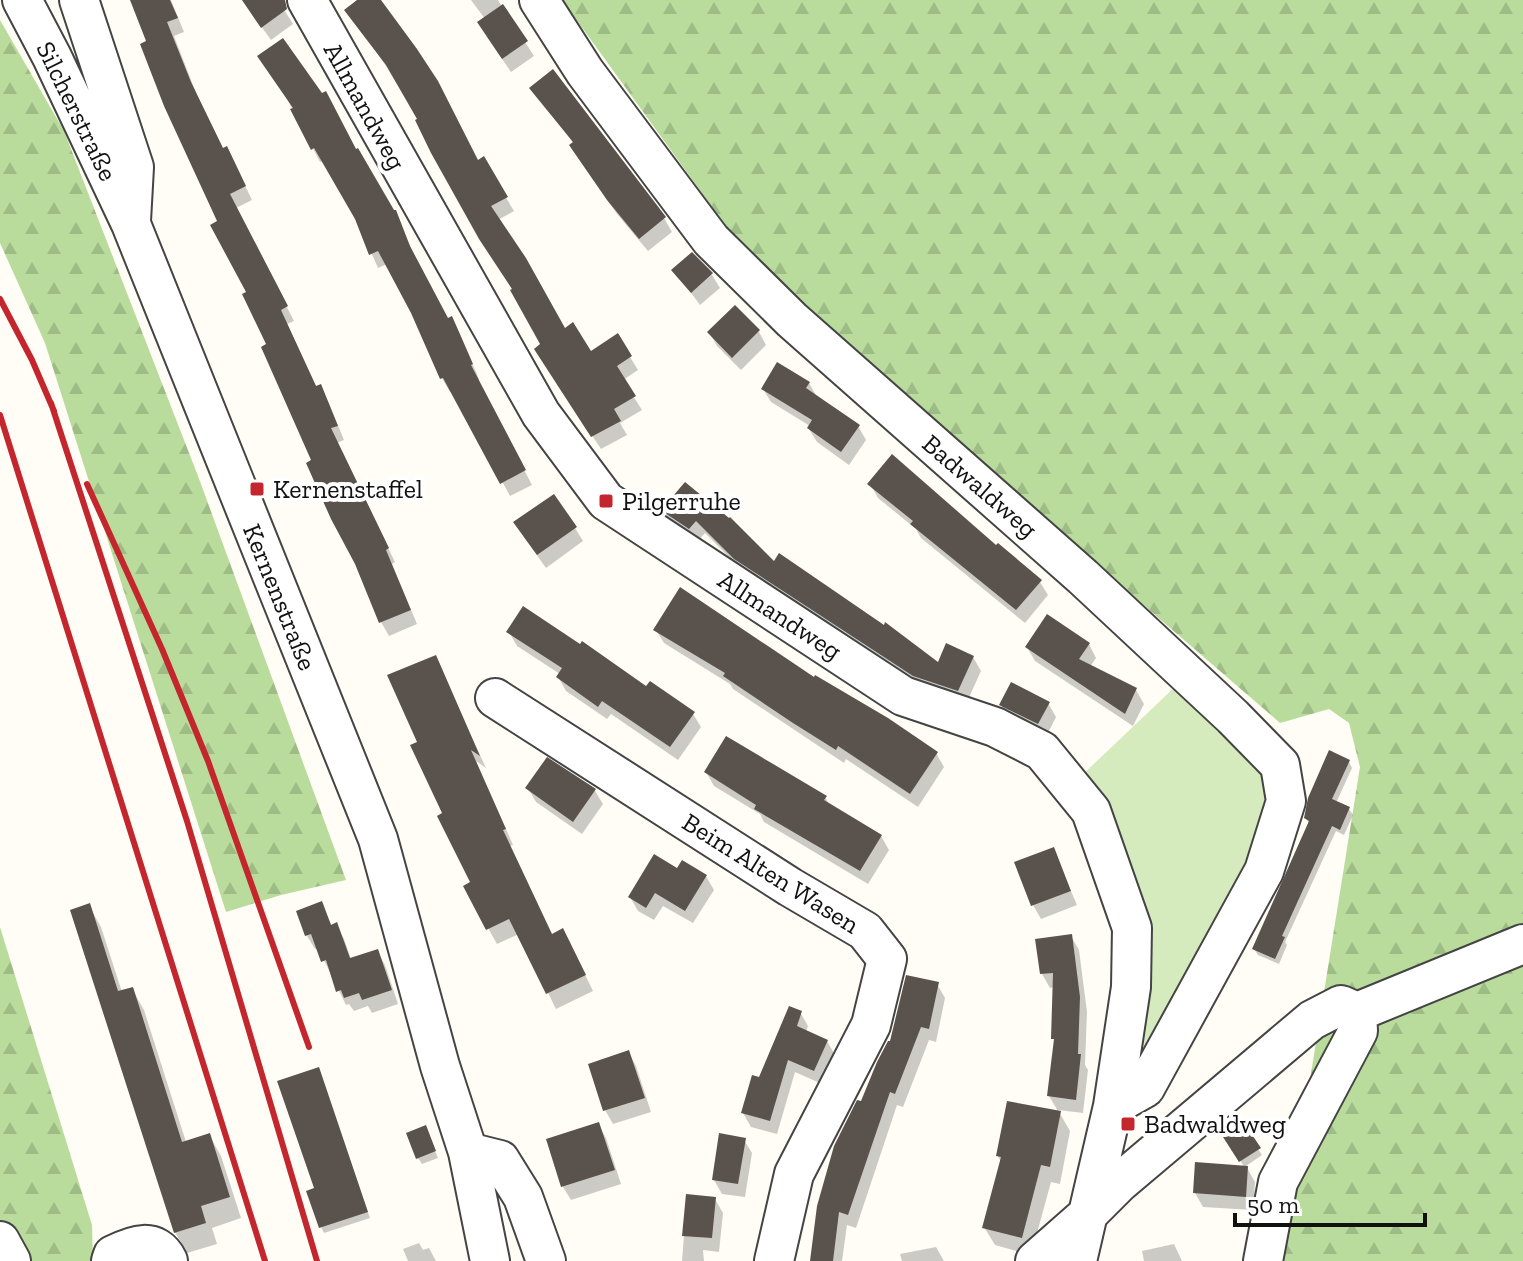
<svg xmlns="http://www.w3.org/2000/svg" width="1523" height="1261" viewBox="0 0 1523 1261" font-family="'Zilla Slab',serif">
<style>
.forest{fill:url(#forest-firs)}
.park{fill:#d5ebbd}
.shadow{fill:#0003}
.building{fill:#5a524d}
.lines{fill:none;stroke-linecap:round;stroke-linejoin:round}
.minor-casing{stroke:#444;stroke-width:42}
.minor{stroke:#fff;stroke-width:38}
.rail{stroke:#c4262e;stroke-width:6}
.poi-dot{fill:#c4262e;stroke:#fff;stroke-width:3}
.labels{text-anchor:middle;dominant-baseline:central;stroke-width:8;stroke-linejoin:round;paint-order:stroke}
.street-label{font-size:26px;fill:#111;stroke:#fff}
.poi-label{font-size:26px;fill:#111;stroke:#fff;text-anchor:start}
</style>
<defs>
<pattern id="forest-firs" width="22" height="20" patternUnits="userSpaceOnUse" patternTransform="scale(2)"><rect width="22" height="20" fill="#b9dc9c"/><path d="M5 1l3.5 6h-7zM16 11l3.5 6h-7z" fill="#9ebc85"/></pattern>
</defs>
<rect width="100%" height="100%" fill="#fffdf5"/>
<path class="forest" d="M562,0H1523V1261H1281L1360,767L1349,723L1329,709L1280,723L837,340L741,247Z
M0,20L64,131L198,476L346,880L281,895L226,912L45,343L0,243Z
M0,927L92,1225L93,1261H10L0,1245Z"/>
<path class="park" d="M1179,683L1226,724L1274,790L1273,830L1214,947L1130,1073L1145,956L1078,779Z"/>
<path class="shadow" d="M132,0H171L184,32L174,36L198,98L223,150L234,163L252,200L236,208L294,321L287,324L317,388L328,401L344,440L337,443L395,562L392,564L417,624L389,636L381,622L313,461Z
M242,0H278L293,24L271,40Z
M357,0H378L478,162L483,159L514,211L498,220L564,330L591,353L630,357L638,370L623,380L642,410L620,423L627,435L601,449L544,363L543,345L419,120L384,63L347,10Z
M471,0H498L534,56L511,72L487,37L485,19Z
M532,88L664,218L672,232L648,251L617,214L579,159L574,144Z
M287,99L356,152L395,212L417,262L448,320L459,332L479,379L477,380L532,485L510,496L453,391L450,392L442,378L412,312L387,264L378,268L356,218L324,161L320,162Z
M692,254L712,275L720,288L700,305L674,270Z
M735,307L759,332L766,345L741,370L717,346L709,332Z
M809,383L817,397L858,426L866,440L849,465L817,442L809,429L810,426L771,402L763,389Z
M870,484L1040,582L1048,595L1025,623L921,538L916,529L878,498Z
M685,485L774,564L939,665L973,657L981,671L966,704L922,690L744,572L705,533L697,542L671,524L663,510Z
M575,528L583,541L546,568L524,537Z
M656,630L815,679L936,753L944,767L918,807L846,759L844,763L733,689L730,684L664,643Z
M509,632L647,689L693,714L701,727L678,760L611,714L607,719L566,691L558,677L560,674L517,646Z
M1089,644L1096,658L1090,667L1136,690L1144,704L1133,726L1035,661L1027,647Z
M435,658L486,768L476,761L513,845L510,846L552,936L571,946L593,991L556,1009L519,934L497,944L465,887L473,883L419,743Z
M1048,703L1056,717L1046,737L1009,719L1001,705Z
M547,760L595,791L603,804L582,834L536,802L528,788Z
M1349,762L1352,768L1336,803L1349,809L1353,815L1344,835L1336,831L1285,942L1287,945L1279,964L1258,955L1254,949L1310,825L1306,818Z
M706,772L825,797L830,806L881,836L889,850L868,884L764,822L760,814L714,786Z
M1053,850L1077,905L1041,919L1033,905Z
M678,871L706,876L714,890L693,923L663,906L654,920L638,911L630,897Z
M321,904L332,926L336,925L344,939L351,959L377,951L385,965L398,1004L372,1013L368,1006L354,1011L349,1004L346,1005L318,948L315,949L307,936L298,912Z
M89,906L101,927L122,992L132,989L144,1010L186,1142L209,1135L221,1156L241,1218L212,1228L217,1244L187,1253L175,1232Z
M1071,936L1079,950L1087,1012L1085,1065L1088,1070L1083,1113L1058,1110L1070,1131L1060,1184L1051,1182L1031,1255L995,1245L984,1227L1001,1162L998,1156L1059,1113L1049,1096L1055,1042L1053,1038L1054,987L1050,988L1042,974Z
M937,984L945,998L936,1042L929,1040L903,1107L897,1105L856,1228L847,1225L842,1261H812L862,1104Z
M800,1012L808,1026L806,1032L827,1041L835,1055L822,1084L795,1072L777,1134L751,1127L743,1113Z
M629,1053L636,1066L651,1112L613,1124L605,1110Z
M318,1069L370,1218L324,1233L321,1227Z
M598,1124L606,1138L621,1184L571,1200L563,1187L548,1141Z
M1243,1126L1262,1155L1246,1166L1255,1182L1253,1210L1203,1207L1195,1193L1245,1168L1226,1138Z
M428,1134L438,1158L422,1164L418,1158Z
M744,1140L752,1153L745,1197L722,1194L714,1180Z
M687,1196L715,1199L723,1213L719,1252L703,1250L704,1261H682Z
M419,1243L423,1250L429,1248L436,1261H408L403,1249Z
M1174,1244L1182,1261H1144L1142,1251Z
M936,1247L944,1261H902L900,1254Z"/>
<path class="building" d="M130,0H170L178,18L167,22L191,82L223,148L227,146L246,186L230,194L288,306L281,310L316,386L321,384L338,426L331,428L389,548L386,550L411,610L379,623L355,564L331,519L306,463L311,460L261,347L266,344L242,294L246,292L210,225L217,221L164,106L140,44L146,41Z
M242,0H285L287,9L261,28Z
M357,0H381L417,49L438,81L478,160L484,156L508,197L491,206L526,258L565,328L573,322L591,351L618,333L632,356L617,366L636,396L614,409L621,421L591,437L534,349L540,344L510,290L512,289L479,239L431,153L415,120L417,119L386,65L344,10Z
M503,4L528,41L502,59L477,22Z
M283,38L322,93L326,91L356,149L358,148L394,210H396L410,246L448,318L452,316L473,364L471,365L526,470L500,484L443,378L440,379L411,313L378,251L369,255L355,219L314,148L311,150L290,109L293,108L257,56Z
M553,69L666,217L639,239L607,200L569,145L573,142L529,88Z
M692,252L713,273L691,293L671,270Z
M735,305L760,330L732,358L707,332Z
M777,362L810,382L806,388L860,425L841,452L807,428L812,420L761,389Z
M892,454L996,545L998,543L1042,580L1016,610L910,524L913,521L867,484Z
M685,482L729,518L730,517L774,561L779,553L884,625L885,622L938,662L946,643L974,656L958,691L913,676L734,559L696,521L689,529L665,513L661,510Z
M554,494L577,527L537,555L513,522Z
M680,587L814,677L815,675L888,718L938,752L910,794L838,746L836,750L793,723L723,676L725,673L653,630Z
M523,606L580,644L582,641L646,686L650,681L695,712L670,747L602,701L598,707L556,677L562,668L506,632Z
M1047,614L1090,643L1079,659L1137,688L1125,714L1025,647Z
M436,655L480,756L471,750L506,829L503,830L552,934L563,928L586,975L546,994L509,919L486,930L463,886L470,882L437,816L442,813L410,745L417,742L387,675Z
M1011,682L1050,702L1038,724L999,705Z
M726,736L827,796L824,800L882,835L860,871L754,809L756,805L704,772Z
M1329,750L1350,760L1332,799L1350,807L1340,830L1332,826L1282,936L1285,937L1275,959L1252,949L1309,821L1304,818L1308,798Z
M547,757L596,789L573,822L525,788Z
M1054,847L1071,891L1031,906L1014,862Z
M654,854L677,868L682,860L707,875L685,911L655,893L646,908L628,897Z
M322,901L331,925L337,922L350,958L378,949L392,990L362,1000L359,993L344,998L341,990L336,992L326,960L321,962L311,934L305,936L296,911Z
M90,903L118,991L133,987L182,1142L210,1133L230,1197L201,1206L206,1223L174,1233L70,910Z
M1072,934L1080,997L1078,1054H1081L1076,1100L1047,1096L1054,1039H1051L1053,973L1040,974L1035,939Z
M906,975L939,982L929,1029L921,1027L895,1094L890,1092L848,1215L839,1212L833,1261H810L817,1206L834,1146L857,1100L861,1101L877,1062L888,1041H890Z
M789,1006L802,1011L797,1026L828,1040L814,1071L788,1060L770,1121L741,1113L752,1075L759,1077Z
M629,1050L645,1098L603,1111L588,1064Z
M319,1067L368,1212L319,1228L306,1191L314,1188L277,1081Z
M1007,1101L1061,1111L1050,1167L1041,1165L1022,1238L982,1228L1001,1157L996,1156Z
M599,1122L615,1170L561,1187L546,1139Z
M1244,1123L1261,1148L1239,1162L1223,1137Z
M426,1125L436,1151L416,1159L406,1133Z
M719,1133L746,1138L738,1184L712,1180Z
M1195,1162L1248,1166L1246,1197L1193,1193Z
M686,1194L716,1197L712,1238L682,1236Z"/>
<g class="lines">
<g class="minor-casing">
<path id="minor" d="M22,0L52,57L131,224L378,839L440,1066L468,1152L490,1261
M79,0L134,167L131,221
M307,0L541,414L606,501L903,696L995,727L1042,751L1091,811L1132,928L1131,987L1113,1106L1077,1261
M539,0L585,72L711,240L792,320L1083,577L1233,717L1280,765L1286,801L1264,871L1145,1088L1113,1106
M495,698L790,887L865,931L887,959L871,1025L794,1174L774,1261
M468,1152L500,1160L523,1197L546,1261
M0,1241L11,1261
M111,1261L113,1255C133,1245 156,1236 168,1261
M1035,1261L1085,1217L1119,1183L1312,1020L1341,1005L1357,1012L1523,944
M1263,1261L1278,1182L1358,1031L1357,1012"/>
</g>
<use href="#minor" class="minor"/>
<path class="rail" d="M0,299L32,360L54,411
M51,403L187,821L317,1261
M0,415L265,1261
M87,484L162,649L208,761L309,1047"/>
</g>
<g class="poi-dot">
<rect x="249" y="481" width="16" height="16" rx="4"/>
<rect x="598" y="493" width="16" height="16" rx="4"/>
<rect x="1120" y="1116" width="16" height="16" rx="4"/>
</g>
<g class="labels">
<g class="street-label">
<text transform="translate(365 106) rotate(61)">Allmandweg</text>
<text transform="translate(77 111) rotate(64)">Silcherstraße</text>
<text transform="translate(980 486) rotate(41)">Badwaldweg</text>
<text transform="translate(280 597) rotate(68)">Kernenstraße</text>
<text transform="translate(780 615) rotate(33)">Allmandweg</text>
<text transform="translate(771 873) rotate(32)">Beim Alten Wasen</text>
</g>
<g class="poi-label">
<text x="273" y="489">Kernenstaffel</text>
<text x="622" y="501">Pilgerruhe</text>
<text x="1144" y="1124">Badwaldweg</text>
</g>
</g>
<path d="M1235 1213v12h190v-12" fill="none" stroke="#111111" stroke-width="4"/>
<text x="1247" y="1213" font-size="24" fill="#111111" stroke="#ffffff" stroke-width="6" paint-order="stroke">50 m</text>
</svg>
